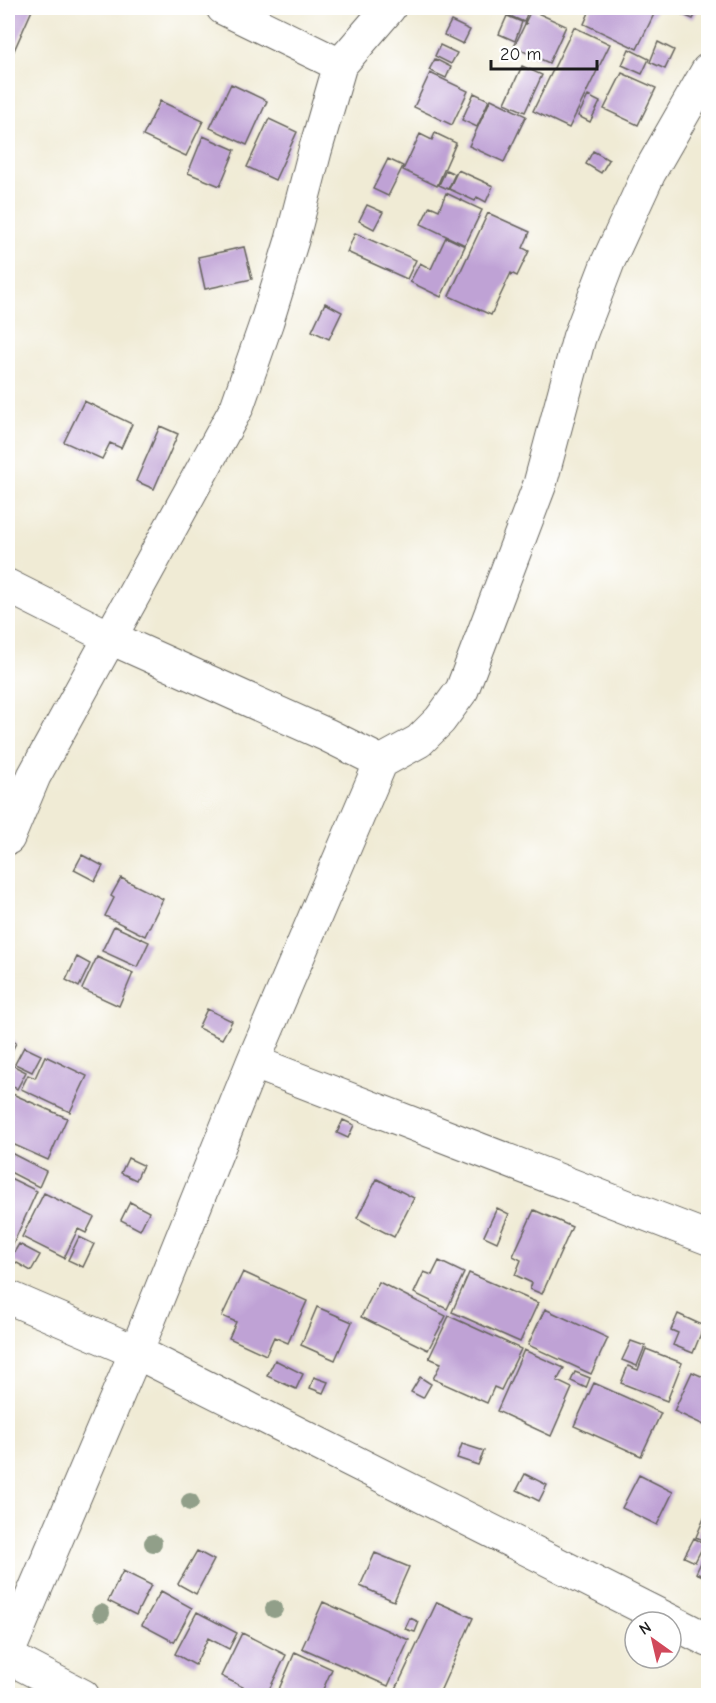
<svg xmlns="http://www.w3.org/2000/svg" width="716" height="1703" viewBox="0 0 716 1703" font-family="'Comic Neue',sans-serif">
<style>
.building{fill:#bfa2d5}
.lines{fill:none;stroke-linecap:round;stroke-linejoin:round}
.minor-casing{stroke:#66645d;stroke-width:35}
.minor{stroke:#fff;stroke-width:33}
.tree{fill:#919f89}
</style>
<rect width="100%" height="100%" fill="#fff"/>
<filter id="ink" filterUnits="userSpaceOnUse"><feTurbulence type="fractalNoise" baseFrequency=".0167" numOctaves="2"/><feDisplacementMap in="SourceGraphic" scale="12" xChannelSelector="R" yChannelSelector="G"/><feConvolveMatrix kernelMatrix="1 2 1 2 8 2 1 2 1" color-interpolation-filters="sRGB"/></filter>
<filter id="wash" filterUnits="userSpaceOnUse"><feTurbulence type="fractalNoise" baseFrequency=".008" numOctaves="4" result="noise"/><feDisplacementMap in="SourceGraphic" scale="24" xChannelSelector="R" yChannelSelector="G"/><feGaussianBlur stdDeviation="1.35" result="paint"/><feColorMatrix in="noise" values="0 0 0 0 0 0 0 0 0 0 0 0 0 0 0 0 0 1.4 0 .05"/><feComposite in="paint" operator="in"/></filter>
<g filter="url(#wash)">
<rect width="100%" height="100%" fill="#f0ebd5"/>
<g id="blocks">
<path class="building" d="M8,8H33L8,64Z
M511,8H520L528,11L524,22L508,15Z
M591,8H657L637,49L584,24Z
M684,8H699L693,19L681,14Z
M531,10L566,26L549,63L514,47L525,24H527L525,23Z
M507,16L522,22L515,41L499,34Z
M451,21L470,30L463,44L444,35Z
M574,27L610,44L569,128L533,111Z
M658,42L674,50L665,69L650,62Z
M440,45L457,53L451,64L435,56Z
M629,49L649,59L642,74L622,65Z
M435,59L451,67L446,78L429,70Z
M522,66L542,75L525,112L505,103Z
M430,73L468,91L452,125L414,107Z
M622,73L656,88L638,125L604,109Z
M231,84L267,101L247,145L210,128Z
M474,93L489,100L477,127L462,120Z
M588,96L600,102L590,122L578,116Z
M491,99L526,116L504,162L469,146Z
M160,101L203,121L186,156L143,136Z
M269,119L297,132L275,180L247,167Z
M435,133L456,143L437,186L403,170L420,134L432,140Z
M203,136L235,150L220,186L188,173Z
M593,151L609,160L601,173L586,164Z
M388,159L403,166L388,196L373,189Z
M446,170L455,174L448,189L439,185Z
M458,170L493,186L486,202L477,197L475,201L449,189Z
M446,193L482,210L465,245L421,224L430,206L439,210Z
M367,205L383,212L374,229L359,221Z
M488,213L530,232L523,248L529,251L517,276L511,273L491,315L449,296Z
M355,233L416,260L407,279L347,252Z
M446,237L465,246L441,297L410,282L420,263L431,269Z
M244,247L252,279L205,289L198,257Z
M325,303L342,312L329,339L312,331Z
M84,401L132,424L121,448L110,443L102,459L64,442Z
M160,426L178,434L154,489L136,481Z
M8,776L20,782L8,808Z
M82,855L103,866L95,881L74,870Z
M121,878L163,899L145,936L105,916L114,898L111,896Z
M114,926L149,942L137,967L102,951Z
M77,957L90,964L79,987L66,980Z
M97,957L133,973L119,1006L82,989Z
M207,1009L232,1021L222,1039L198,1028Z
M8,1038L16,1043L8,1058Z
M24,1047L41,1055L32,1072L15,1064Z
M45,1056L87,1076L70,1112L21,1089L28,1075L35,1078Z
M10,1064L26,1072L17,1089L8,1084V1070Z
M8,1092L67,1118L48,1160L8,1142Z
M343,1120L354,1125L348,1138L337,1133Z
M9,1152L46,1171L39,1187L8,1171Z
M128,1158L143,1165L136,1180L121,1173Z
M8,1177L37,1191L8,1255Z
M377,1179L414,1198L394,1237L357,1218Z
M44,1193L94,1217L86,1233L78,1229L64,1258L22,1237Z
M130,1202L149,1212L140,1230L121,1220Z
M497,1208L509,1214L497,1242L484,1236Z
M534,1210L572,1227L542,1294L530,1289L532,1283L515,1275L521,1260L513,1256Z
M79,1237L94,1244L83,1267L68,1260Z
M19,1244L40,1255L31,1271L10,1259Z
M439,1261L464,1273L447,1309L414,1293L424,1272L432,1275Z
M243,1272L307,1301L288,1343L274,1337L266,1355L229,1338L236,1322L222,1316Z
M469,1273L538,1303L520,1342L452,1312Z
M379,1282L446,1316L428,1350L361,1317Z
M317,1307L352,1322L335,1360L301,1345Z
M545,1309L608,1338L591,1374L528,1345Z
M678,1314L704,1326L693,1353L673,1345L678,1333L671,1330Z
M449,1316L521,1349L501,1390L494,1387L487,1403L433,1379L441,1363L429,1358Z
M631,1341L645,1346L637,1366L622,1360Z
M646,1349L682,1363L667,1401L621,1383L628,1366L638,1370Z
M524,1350L564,1368L557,1381L572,1388L551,1436L497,1411Z
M275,1360L303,1374L296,1389L267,1376Z
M575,1372L590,1378L586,1388L571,1381Z
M692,1372L708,1379V1427L674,1411Z
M314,1377L328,1382L323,1393L310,1388Z
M420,1377L431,1384L423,1398L411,1392Z
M594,1383L661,1413L641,1456L574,1426Z
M462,1444L484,1451L478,1465L457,1458Z
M525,1474L547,1485L539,1501L517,1490Z
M639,1475L673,1492L657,1525L622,1508Z
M708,1509V1542L696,1537Z
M694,1538L704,1544L695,1562L684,1557Z
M197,1551L214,1560L196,1594L178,1584Z
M375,1553L409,1567L394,1601L360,1586Z
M705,1554L708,1556V1578L696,1573Z
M123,1571L151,1585L136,1615L108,1601Z
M161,1591L192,1608L174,1642L142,1625Z
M323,1602L409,1640L388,1686L302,1648Z
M437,1602L473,1618L438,1696H405L395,1691Z
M197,1612L237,1633L229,1649L208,1638L195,1665L175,1654Z
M410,1618L419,1622L415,1632L405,1629Z
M242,1633L286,1655L266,1696H260L221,1676Z
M295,1652L332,1669L320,1696H276Z"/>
</g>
</g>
<g filter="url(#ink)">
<use href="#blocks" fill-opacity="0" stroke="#66645d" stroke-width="1.5"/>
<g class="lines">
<g class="minor-casing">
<path id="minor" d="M223,8L340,65L389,8
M8,586L111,638L327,735L381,762
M8,838L34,776L237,407L267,321L292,240L315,151L340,65
M253,1062L708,1238
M8,1297L136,1352L708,1640
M8,1653L136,1352L253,1062L381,762L419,741L440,720L462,690L540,484L579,338L608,262L649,173L708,70
M8,1657L83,1696"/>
</g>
<use href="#minor" class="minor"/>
</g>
<g class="tree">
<circle cx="190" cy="1502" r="9"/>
<circle cx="153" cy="1543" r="9"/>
<circle cx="274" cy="1609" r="9"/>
<circle cx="101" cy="1613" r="9"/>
</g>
</g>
<rect width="716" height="1703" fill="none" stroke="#fff" stroke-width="30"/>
<g transform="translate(653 1640) rotate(326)"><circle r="28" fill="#ffffff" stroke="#a4a4a4" stroke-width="1.5"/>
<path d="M0-4.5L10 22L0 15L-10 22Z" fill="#d1495b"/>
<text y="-9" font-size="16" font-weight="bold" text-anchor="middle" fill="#1c1c1c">N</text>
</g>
<path d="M491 60v9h106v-9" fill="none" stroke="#1c1c1c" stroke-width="3"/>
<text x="500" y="60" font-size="18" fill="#1c1c1c" stroke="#ffffff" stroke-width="4.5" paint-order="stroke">20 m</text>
</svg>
